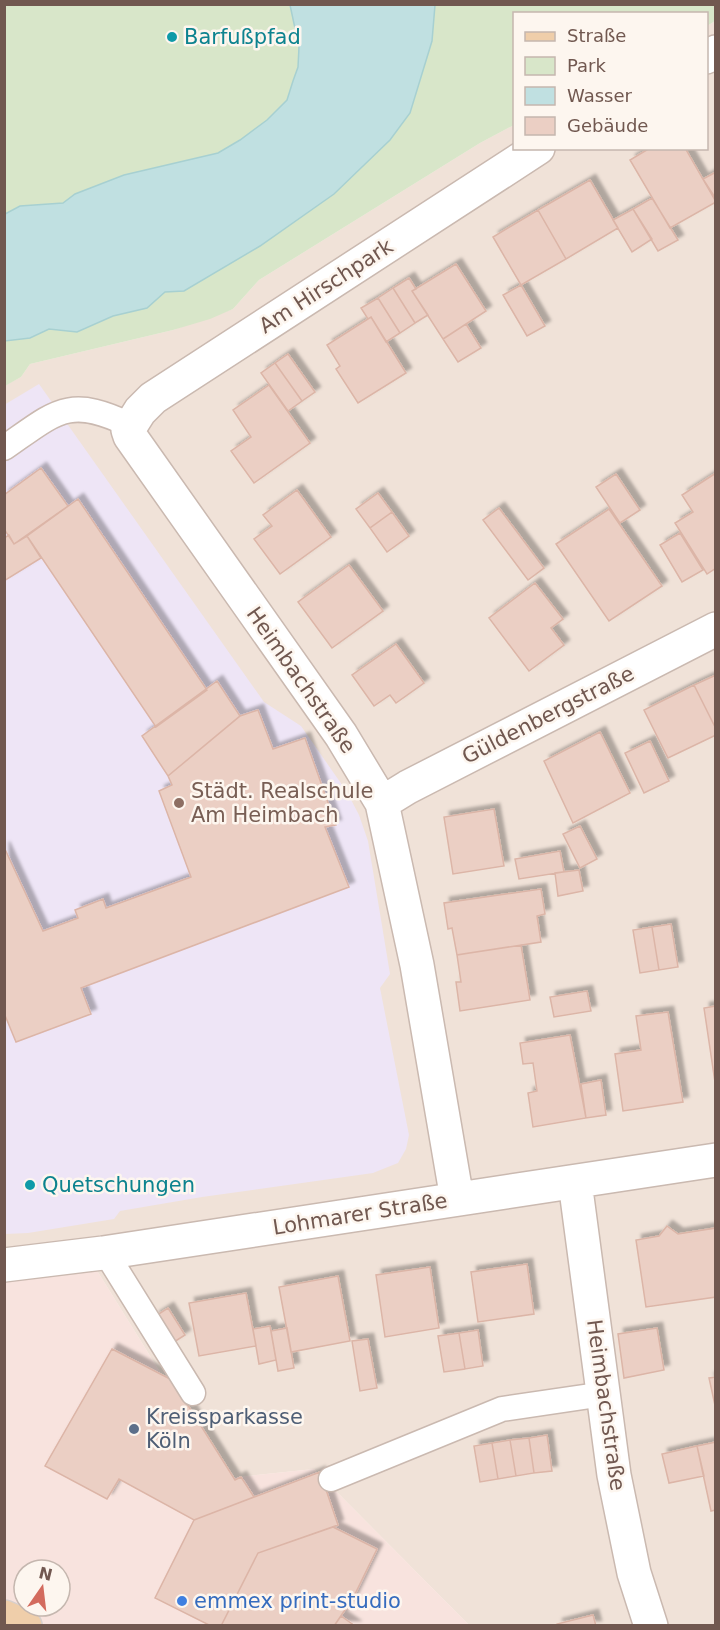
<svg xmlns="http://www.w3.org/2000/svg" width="720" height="1630" viewBox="0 0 720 1630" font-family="'DejaVu Sans',sans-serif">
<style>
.residential{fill:#f0e2d8}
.commercial{fill:#f8e3de;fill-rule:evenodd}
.education{fill:#eee5f6}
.green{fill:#d8e6c9}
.water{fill:#c0e0e1;stroke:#a7d0d1;stroke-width:1.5}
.building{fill:#ebcfc4;stroke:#dcb5a7;stroke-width:1.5;filter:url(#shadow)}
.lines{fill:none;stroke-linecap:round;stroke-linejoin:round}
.lane-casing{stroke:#cab9b0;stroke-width:27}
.street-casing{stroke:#cab9b0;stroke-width:36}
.primary-casing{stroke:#d7d0ce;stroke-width:36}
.lane{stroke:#fff;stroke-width:24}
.street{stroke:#fff;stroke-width:33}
.primary{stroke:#efceaa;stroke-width:33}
.culture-dot{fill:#0f9aa8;stroke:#fdf6ef;stroke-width:2}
.education-dot{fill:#8d6e63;stroke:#fdf6ef;stroke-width:2}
.service-dot{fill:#5c6f8a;stroke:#fdf6ef;stroke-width:2}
.shop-dot{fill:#3f7fe0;stroke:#fdf6ef;stroke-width:2}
.labels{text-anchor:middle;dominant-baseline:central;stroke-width:5;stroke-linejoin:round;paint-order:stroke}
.culture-label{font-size:21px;fill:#0d838f;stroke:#fdf6ef;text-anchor:start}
.street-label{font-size:21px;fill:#715850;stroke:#fdf6ef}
.education-label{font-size:21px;fill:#785e54;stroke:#fdf6ef;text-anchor:start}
.service-label{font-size:21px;fill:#4e5e75;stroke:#fdf6ef;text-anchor:start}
.shop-label{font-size:21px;fill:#366cbe;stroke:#fdf6ef;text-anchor:start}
</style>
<defs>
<filter id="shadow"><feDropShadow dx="5.5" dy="-5.5" stdDeviation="1.5" flood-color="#0004"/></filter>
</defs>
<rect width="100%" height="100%" fill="#faf1e9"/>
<path class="residential" d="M715,21V1625H469L314,1469L226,1478L96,1269L5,1282L4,386L21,377L30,364L173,330L233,309L259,280L480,143L514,125V148H706L707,26Z"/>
<path class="commercial" d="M96,1269L226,1478L314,1469L469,1625H5L4,1282ZM24,1570H60V1606H24Z"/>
<path class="education" d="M39,384L264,702L301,726L347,792L359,815L368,841L390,974L380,988L409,1135L406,1149L398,1163L373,1173L202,1197L120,1211L114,1219L28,1233L5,1234L4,405Z"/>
<path class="green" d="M5,5H715V21L707,26L706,14H514V125L480,143L259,280L233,309L210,319L173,330L30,364L21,377L5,386Z"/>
<path class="water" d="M290,5H435L432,41L410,113L390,140L334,194L260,246L184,291L165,292L147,308L113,316L77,332L49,329L30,338L5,341V214L20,206L63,203L75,194L124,175L218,153L240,140L267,120L287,100L293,81L298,67L299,47Z"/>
<path class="building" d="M650,148H685L716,202L670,228L630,160Z
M716,172V199L703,179Z
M590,180L618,228L566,259L538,210Z
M652,198L678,240L658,251L633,209Z
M633,209L652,239L632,252L613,220Z
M538,210L566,259L521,285L493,237Z
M456,264L486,311L443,339L412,291Z
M409,278L416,289L412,291L428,315L415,323L393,288Z
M521,285L545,326L527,336L503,295Z
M393,288L415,323L400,333L378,298Z
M378,298L400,333L386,342L371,317L368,319L361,308Z
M371,317L406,373L358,403L336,369L340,366L327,345Z
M466,324L481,348L458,362L443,339Z
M288,354L315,392L302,401L275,363Z
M275,363L302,401L288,411L261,373Z
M269,385L310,443L254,483L231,451L251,437L233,410Z
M41,468L68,506L14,544L4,529V495Z
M716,473V568L707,574L675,523L693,512L682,495Z
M616,474L640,510L620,523L596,487Z
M297,490L331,537L280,574L254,539L272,526L263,515Z
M378,493L392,512L370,528L356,509Z
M78,499L207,690L156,727L27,536Z
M499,508L544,568L528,580L483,520Z
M609,509L662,586L609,621L556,544Z
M392,512L409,536L387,552L370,528Z
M680,533L703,570L682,582L660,545Z
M9,535L14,544L27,536L41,558L4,581V538Z
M349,565L383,611L332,648L298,602Z
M535,583L563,619L551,628L564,645L529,671L489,618Z
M396,644L424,683L396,703L390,695L374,706L352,675Z
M716,675V729L694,685Z
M217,681L240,716L168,776L142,736Z
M694,685L716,729V735L668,758L644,710Z
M258,710L273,749L305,738L336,825L325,827L349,887L81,988L91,1014L16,1042L4,1013V847L43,931L78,918L75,910L103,899L106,908L191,877L159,791L172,785L168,776L240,716Z
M600,732L630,793L573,823L544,761Z
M650,741L669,781L644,793L625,753Z
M494,809L504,866L453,874L444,817Z
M580,826L597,859L580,868L563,834Z
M560,851L564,872L519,879L515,859Z
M579,870L583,891L558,896L555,873Z
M541,889L545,914L537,916L541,942L457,955L452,928L448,929L444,903Z
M671,924L678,967L659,970L652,927Z
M652,927L659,970L640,973L633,930Z
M521,945L530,1000L460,1011L456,982H461L457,955Z
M587,991L591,1011L554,1017L550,997Z
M716,1006V1089L704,1008Z
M668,1012L683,1102L623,1111L615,1054L641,1050L636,1016Z
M570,1035L586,1118L533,1127L528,1093L537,1091L533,1063L523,1064L520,1043Z
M601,1080L606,1115L586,1118L581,1084Z
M667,1226L678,1234L716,1228V1297L646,1307L636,1240L659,1236Z
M527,1264L534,1314L478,1322L471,1272Z
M430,1267L439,1328L385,1337L376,1275Z
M338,1276L350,1341L291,1352L279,1287Z
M246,1293L256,1346L199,1356L189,1303Z
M168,1308L185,1335L171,1344L154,1317Z
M270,1326L276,1360L259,1364L253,1329Z
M287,1328L294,1368L278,1371L271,1331Z
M657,1328L664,1370L624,1378L618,1334Z
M478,1330L483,1366L465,1369L459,1333Z
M459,1333L465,1369L444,1372L438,1336Z
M368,1339L377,1388L360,1391L352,1341Z
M112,1349L172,1380L235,1480L241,1477L254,1497L194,1520L119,1479L107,1499L45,1466Z
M716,1377V1410L709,1378Z
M547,1435L552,1471L534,1473L529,1438Z
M529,1438L534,1473L516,1476L510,1440Z
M510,1440L516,1476L498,1479L492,1443Z
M716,1442V1510L711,1511L697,1446Z
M492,1443L498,1479L480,1482L474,1446Z
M697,1446L704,1476L669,1483L662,1454Z
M320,1472L338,1525L258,1553L221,1626H211L155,1598L194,1520Z
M333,1527L377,1549L353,1598L334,1626H221L258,1553Z
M593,1615L596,1626H557V1624Z
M341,1616L355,1626H334Z"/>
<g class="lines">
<g class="lane-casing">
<path id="lane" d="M4,448C56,412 68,395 130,425
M106,1253L193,1393
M331,1479L502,1409L604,1394"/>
</g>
<g class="street-casing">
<path id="street" d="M706,57L716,52
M382,803L408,787L716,629
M575,1182L614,1475L634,1573L651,1626
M457,1199L417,965L382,803L341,735L130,436L128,430L140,411L153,398L538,148
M4,1265L103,1253L716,1160"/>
</g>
<g class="primary-casing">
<path id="primary" d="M4,1617L25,1626"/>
</g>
<use href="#lane" class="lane"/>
<use href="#street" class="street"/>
<use href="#primary" class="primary"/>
</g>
<g class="culture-dot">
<circle cx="172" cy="37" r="6"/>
<circle cx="30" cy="1185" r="6"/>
</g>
<circle class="education-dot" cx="179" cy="803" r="6"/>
<circle class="service-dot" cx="134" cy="1429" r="6"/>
<circle class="shop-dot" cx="182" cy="1601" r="6"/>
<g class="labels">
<g class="culture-label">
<text x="184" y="37">Barfußpfad</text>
<text x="42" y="1185">Quetschungen</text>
</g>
<g class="street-label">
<text transform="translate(326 286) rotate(-33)">Am Hirschpark</text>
<text transform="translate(301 680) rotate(55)">Heimbachstraße</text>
<text transform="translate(548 715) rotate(-27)">Güldenbergstraße</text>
<text transform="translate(360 1214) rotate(-9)">Lohmarer Straße</text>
<text transform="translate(606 1405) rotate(82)">Heimbachstraße</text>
</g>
<g class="education-label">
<text x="191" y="791">Städt. Realschule<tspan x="191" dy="24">Am Heimbach</tspan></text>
</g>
<g class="service-label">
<text x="146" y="1417">Kreissparkasse<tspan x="146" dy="24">Köln</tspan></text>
</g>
<g class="shop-label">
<text x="194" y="1601">emmex print-studio</text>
</g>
</g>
<rect width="720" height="1630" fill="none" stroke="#715850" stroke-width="12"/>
<rect x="513" y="12" width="195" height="138" fill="#fdf6ef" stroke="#c5b7af" stroke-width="1.5"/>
<rect x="525" y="32" width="30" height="9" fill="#efceaa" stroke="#c5b7af" stroke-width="1.5"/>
<text x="567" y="42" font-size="18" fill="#715850">Straße</text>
<rect x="525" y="57" width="30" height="18" fill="#d8e6c9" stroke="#c5b7af" stroke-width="1.5"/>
<text x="567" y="72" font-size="18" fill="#715850">Park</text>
<rect x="525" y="87" width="30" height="18" fill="#c0e0e1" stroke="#c5b7af" stroke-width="1.5"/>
<text x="567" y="102" font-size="18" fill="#715850">Wasser</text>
<rect x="525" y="117" width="30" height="18" fill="#ebcfc4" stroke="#c5b7af" stroke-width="1.5"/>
<text x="567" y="132" font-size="18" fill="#715850">Gebäude</text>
<g transform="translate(42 1588) rotate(14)"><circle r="28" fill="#fdf6ef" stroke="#c5b7af" stroke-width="1.5"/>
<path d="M0-4.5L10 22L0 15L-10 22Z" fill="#d36b5e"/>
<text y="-9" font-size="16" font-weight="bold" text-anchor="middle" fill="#715850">N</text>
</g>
</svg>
